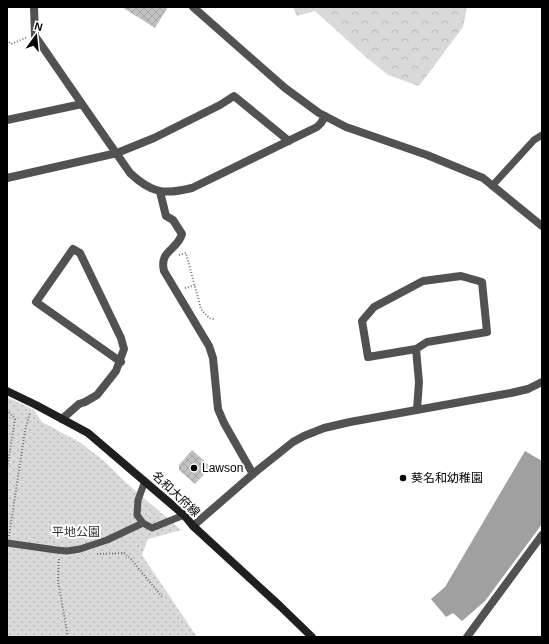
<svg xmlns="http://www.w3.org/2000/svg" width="549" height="644" viewBox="0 0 549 644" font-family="Arial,'Noto Sans JP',sans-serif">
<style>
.grass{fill:url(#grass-dots)}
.forest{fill:url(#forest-crowns)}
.water{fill:#a0a0a0}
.building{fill:url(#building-cross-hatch)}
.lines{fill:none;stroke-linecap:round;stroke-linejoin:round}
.path{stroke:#747474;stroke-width:2;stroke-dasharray:1 2;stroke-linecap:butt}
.service{stroke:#525252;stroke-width:7}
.minor{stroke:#525252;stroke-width:8}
.tertiary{stroke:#525252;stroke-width:8}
.secondary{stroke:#1f1f1f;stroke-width:8}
.poi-dot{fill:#000;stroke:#fff;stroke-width:1.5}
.labels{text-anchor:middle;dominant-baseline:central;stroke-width:4;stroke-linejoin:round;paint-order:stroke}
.poi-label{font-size:12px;fill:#000;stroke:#fff;text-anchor:start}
.street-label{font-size:12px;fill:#000;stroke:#fff}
.park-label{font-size:12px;fill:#303030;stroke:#fff}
</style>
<defs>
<pattern id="grass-dots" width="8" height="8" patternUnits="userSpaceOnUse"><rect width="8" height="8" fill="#d9d9d9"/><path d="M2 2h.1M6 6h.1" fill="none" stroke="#b8b8b8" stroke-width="1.8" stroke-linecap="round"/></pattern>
<pattern id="forest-crowns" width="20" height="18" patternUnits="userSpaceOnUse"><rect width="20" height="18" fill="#d9d9d9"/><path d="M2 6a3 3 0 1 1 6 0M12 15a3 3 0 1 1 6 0" fill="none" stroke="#b8b8b8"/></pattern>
<pattern id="building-cross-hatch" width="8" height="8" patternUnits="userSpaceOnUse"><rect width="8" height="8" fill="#c2c2c2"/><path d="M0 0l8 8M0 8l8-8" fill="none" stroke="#a5a5a5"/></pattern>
</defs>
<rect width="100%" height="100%" fill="#fff"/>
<path class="grass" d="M7,397L34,410L42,422L81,443L104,461L123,480L181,530L148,539L142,555L197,637H7Z"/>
<path class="forest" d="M293,7H467L463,27L419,86L388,75L367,58L315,11L297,16Z"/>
<path class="water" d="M525,451L542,461V524L485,601L462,621L453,613L446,617L431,599L445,587Z"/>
<path class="building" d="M122,7H168L155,28Z
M192,450L211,467L195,484L179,470V465Z"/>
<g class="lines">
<path class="path" d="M7,40L11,44L26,38
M179,255L186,253L201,309L209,318L214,319
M185,288L195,285
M7,410L15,419L7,469
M9,536L25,431L30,412
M97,554L124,553L131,559L162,597
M59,559L58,581L68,637"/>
<path class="service" d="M492,186L534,140L542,135
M145,481L138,500L137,515L143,523L152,528L184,515
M7,543L56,550L67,551L80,549L107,540L143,523"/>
<path class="minor" d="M34,7L35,36L82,104
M7,120L82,104L130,173C151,193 164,195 192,188L317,127L321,123L325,116
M7,178L117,153L154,138L220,105L234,96L289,141
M160,192L166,216L173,220L182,234C177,251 159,250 164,271L209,346L213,358L218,409L224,423L253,474
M461,276L482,282L487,332L427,342L416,349L368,357L362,321L374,307L423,281Z
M416,349L419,382L417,409
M62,419L79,404L85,402L97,395L116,371L124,349L121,338L80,253L73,249L36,302L121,362
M467,637L542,535"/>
<path class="tertiary" d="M193,7L285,88L319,113L346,127L427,155L483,178L542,226
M193,526L253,474L293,442L304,436L324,428L350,422L511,393L528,389L542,382"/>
<path class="secondary" d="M7,391L36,405L88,433L184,515L193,526L280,606L312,637"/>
</g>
<g class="poi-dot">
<circle cx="194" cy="468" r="4"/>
<circle cx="403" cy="478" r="4"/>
</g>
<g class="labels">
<g class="poi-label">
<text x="202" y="468">Lawson</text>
<text x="411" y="478">葵名和幼稚園</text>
</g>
<g class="street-label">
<text transform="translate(176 494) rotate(43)">名和大府線</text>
</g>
<g class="park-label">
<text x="76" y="532">平地公園</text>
</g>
</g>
<rect width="549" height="644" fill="none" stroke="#000000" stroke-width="16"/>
<g transform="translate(36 36) rotate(15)" stroke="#ffffff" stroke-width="3" paint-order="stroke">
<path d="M0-3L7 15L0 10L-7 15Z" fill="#000000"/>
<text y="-6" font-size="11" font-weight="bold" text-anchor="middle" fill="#000000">N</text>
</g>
</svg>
